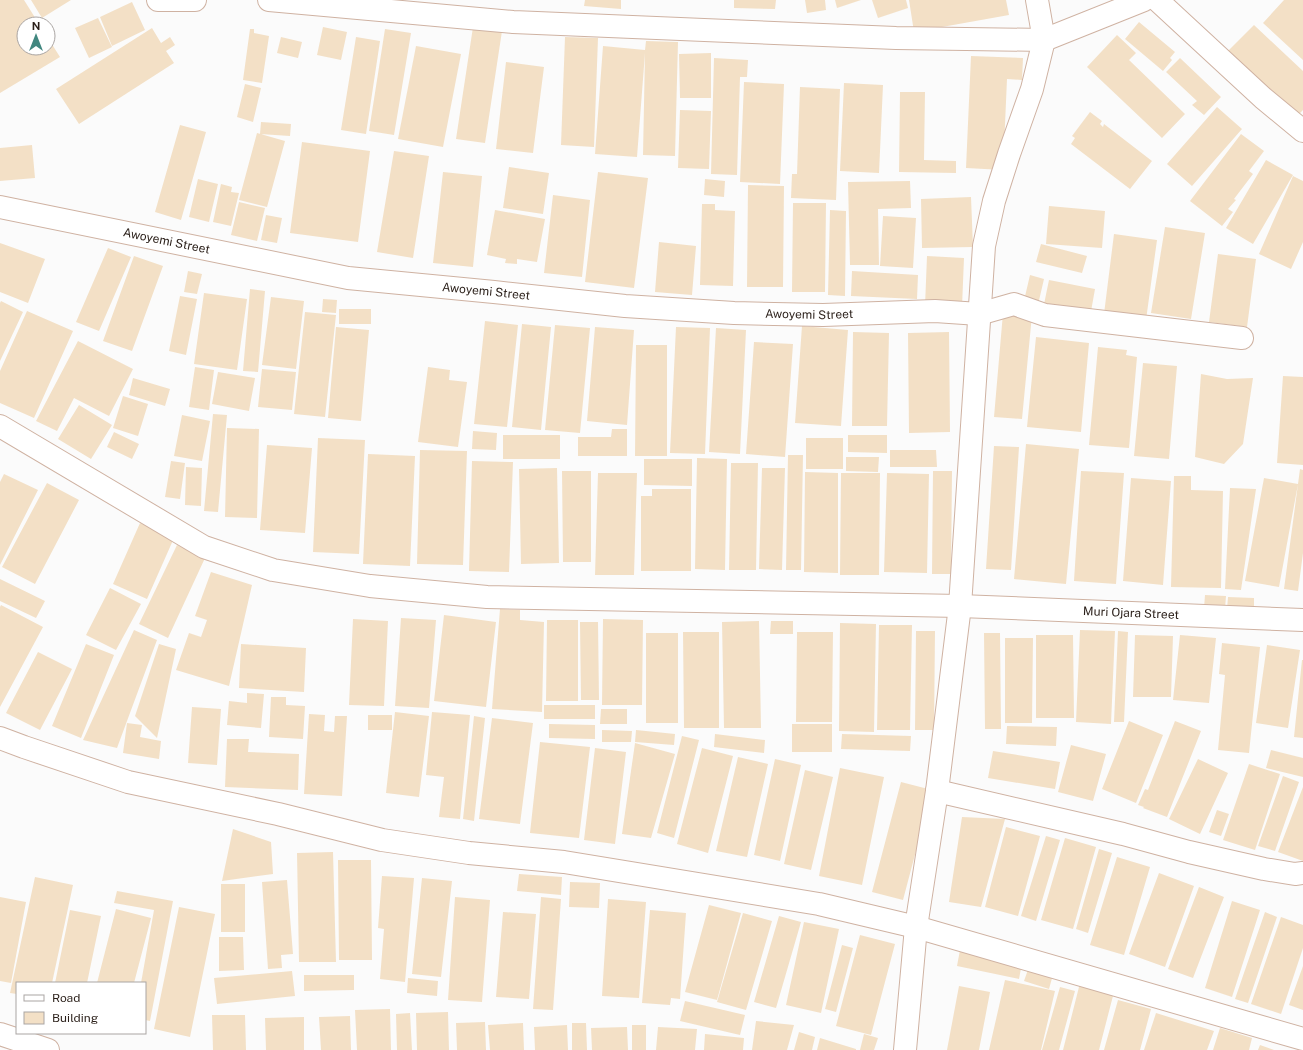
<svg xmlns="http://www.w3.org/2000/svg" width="1303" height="1050" viewBox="0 0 1303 1050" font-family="'Public Sans',sans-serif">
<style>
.building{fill:#f3e0c6}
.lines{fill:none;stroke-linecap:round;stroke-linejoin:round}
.minor-casing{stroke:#cfb2a2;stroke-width:24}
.minor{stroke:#fff;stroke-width:22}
.labels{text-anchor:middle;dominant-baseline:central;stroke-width:3;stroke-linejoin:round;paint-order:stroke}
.street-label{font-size:12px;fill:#2a1f19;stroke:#fff}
</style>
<rect width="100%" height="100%" fill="#fbfbfb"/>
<path class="building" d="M0,0H24L39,24H24V48H48V38L60,57L0,93Z
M31,0H71L42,18Z
M585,0H621V9L584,6Z
M734,0H776L775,9L734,8Z
M805,0H825L826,10L807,13Z
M835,0H861L837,8Z
M872,0H906L908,8L878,18Z
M909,0H1006L1009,15L914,32Z
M1284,0H1303V60L1263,23Z
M132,2L145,30L112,46L100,17Z
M98,18L112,47L89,58L75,28Z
M1139,22L1175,52L1170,58L1172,60L1163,71L1125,39Z
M1254,25L1303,71V110L1296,117L1227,52Z
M323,27L347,32L341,60L317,55Z
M473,27L502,31L485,143L456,139Z
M152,28L161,43L170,37L175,45L166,51L174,63L79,124L56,89Z
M250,29H254V33L269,36L262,83L243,80Z
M385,29L411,33L394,135L369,131Z
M1117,35L1136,53L1129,60L1185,114L1162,138L1087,67Z
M281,37L302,42L298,58L277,53Z
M356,37L380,41L366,134L341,130Z
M565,37L598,38L594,147L561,145Z
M646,41L678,42L675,156L643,155L645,53L637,157L595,154L603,46L645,50Z
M416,46L461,54L443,147L398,139Z
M711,53V98H680L679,54Z
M971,56L1023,58L1022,80L1007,79L1003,170L966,168Z
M714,58L748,60L747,77H740L737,175L711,174Z
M1180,58L1221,97L1204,115L1192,105L1197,101L1166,72Z
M506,62L544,67L533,153L496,149Z
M744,82L784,84L780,184L740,182Z
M844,83L883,85L879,173L840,171Z
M245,84L261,88L253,122L237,117Z
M800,87L840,89L836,200L791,198L792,174H797Z
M900,92H925L924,160L956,161V173L899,172Z
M1217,107L1242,129L1192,186L1167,164Z
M680,110L711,111L709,169L678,168Z
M1090,112L1102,121L1100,124L1103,127L1104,124L1152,161L1130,189L1071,144L1075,138L1072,136Z
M261,122L291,124L290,136L260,134Z
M180,125L206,132L181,220L155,212Z
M257,133L285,141L267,207L239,200Z
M1241,134L1264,151L1249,171L1253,174L1234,199L1236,200L1228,209L1233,212L1222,226L1190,201Z
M302,142L370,151L358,242L290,233Z
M32,145L35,178L0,181V148Z
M394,151L429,156L413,258L377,252Z
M1266,160L1293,175L1253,244L1226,228Z
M509,167L549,173L543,214L503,208Z
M443,172L482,176L473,267L433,263Z
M598,172L648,178L634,288L585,282Z
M1293,176L1303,181V242L1291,269L1259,254Z
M198,179L218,184L209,222L189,217Z
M705,179L725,181L724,197L704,195Z
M910,181L911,208L878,209L879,265H850L848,182Z
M221,184L232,187L231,192L239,193L231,226L213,222Z
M748,185L784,186L783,287H747Z
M553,195L590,200L582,277L544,273Z
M971,197L973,247L922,248L921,199Z
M239,202L265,208L257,241L231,235Z
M793,203H826L825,292H792Z
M702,204H715V210L735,211L733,286L700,285Z
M1049,206L1105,211L1102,248L1046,244Z
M495,210L545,219L537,262L517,259V264L505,263L506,259L487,255Z
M830,210L846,211L845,296L828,295Z
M266,215L282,218L277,243L261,240Z
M883,216L916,218L913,268L880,266Z
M1165,227L1205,233L1191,319L1151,313Z
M1114,234L1157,240L1146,320L1104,314Z
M659,242L696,246L692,295L655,292Z
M0,243L45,259L28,303L0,292Z
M1041,244L1087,256L1082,273L1036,262Z
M108,248L131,257L99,331L76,322Z
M1218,254L1256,259L1247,327L1209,322Z
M134,256L163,266L132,351L103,341Z
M927,256L964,258L962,307L925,306Z
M188,271L202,274L197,294L184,292Z
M852,271L918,275L917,299L851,296Z
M1030,275L1044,279L1037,309L1023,305Z
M1049,280L1095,289L1090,317L1043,309Z
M250,289L265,291L258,372L243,371Z
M204,293L247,299L237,370L194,364Z
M180,296L197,299L186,355L169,351Z
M271,297L304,301L296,369L262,365Z
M323,299L337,300L336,313L322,312Z
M1,301L23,312L0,361V303Z
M339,309H371V324H339Z
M27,311L73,331L34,418L0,403V371Z
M305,312L336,315L325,417L294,414Z
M1003,313L1032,315L1022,419L994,417Z
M485,321L518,325L507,427L474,424Z
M522,324L551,327L541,430L512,427Z
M555,325L590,328L580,433L545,430Z
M802,326L848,330L841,426L795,423Z
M336,327L369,330L361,421L328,418Z
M595,327L634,330L627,425L587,421Z
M676,327L710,328L705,454L670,453Z
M716,328L746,330L740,454L709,452Z
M853,332L889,333L887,426H852Z
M949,332L950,432L909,433L908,333Z
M1036,337L1089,343L1081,432L1027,427Z
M78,341L133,369L109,416L74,398L57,431L36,421Z
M754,342L793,344L785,457L746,454Z
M636,345H667V456H635Z
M1098,347L1127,350L1126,355L1137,357L1129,448L1089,445Z
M1143,363L1177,366L1169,459L1134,456Z
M195,367L214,370L209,410L189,407Z
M428,367L450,370L449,380L467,382L458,447L418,442Z
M262,369L296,372L292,410L258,407Z
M218,372L255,378L249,411L212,404Z
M1201,374L1227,379L1253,378L1243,444L1224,464L1195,457Z
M1283,376L1303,377V465L1277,463Z
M133,378L170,389L165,406L129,395Z
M123,396L148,404L138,436L113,428Z
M79,405L112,425L91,459L58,439Z
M213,414L227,415L218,512L204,511Z
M182,415L210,421L202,461L174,456Z
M227,428L259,429L257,518L225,517Z
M612,429H627V456H578V437H611Z
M473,431L497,433L496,450L472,449Z
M114,432L139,444L132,459L107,447Z
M503,435H560V459H503Z
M848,435H887V453L848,452Z
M318,438L365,440L359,554L313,552Z
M806,438H843V469H806Z
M1026,444L1079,449L1066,584L1014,579Z
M267,445L312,448L305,533L260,530Z
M994,446L1019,447L1011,570L986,569Z
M420,450L467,451L463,565L417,564Z
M890,450H936L937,467H890Z
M368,454L415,456L410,566L363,564Z
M788,455H803L801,570H786Z
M846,457H879L878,472L846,471Z
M697,458L727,459L725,570L695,569Z
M644,459H692V486L644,485Z
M171,461L185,463L180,499L165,497Z
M472,461L513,462L509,572L469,571Z
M731,463H758L756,570H729Z
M186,467L202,468L201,506L185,505Z
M557,468L559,563L521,564L519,469Z
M762,468H785L782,570L759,569Z
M1300,469L1303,470V553L1298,591L1284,589Z
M562,471H591V562H563Z
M933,471H952L951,574H932Z
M1081,471L1124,473L1116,584L1074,581Z
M805,472L838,473V573L804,572Z
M598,473H637L634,575H595Z
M841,473H880L879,575H840Z
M887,473L929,474L927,573L884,572Z
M4,474L38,490L0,565V482Z
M1174,476H1191V490L1223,491L1221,588L1171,587Z
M1131,478L1171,481L1163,585L1123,581Z
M1264,478L1298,484L1279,587L1245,581Z
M47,483L79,500L35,584L2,567Z
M1230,488L1256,489L1241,590L1225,589Z
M652,489H691V571H641V496H652Z
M140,523L174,538L147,599L113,584Z
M177,545L205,558L168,638L139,624Z
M211,572L252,585L229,686L176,670L189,633L201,637L207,620L195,616Z
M0,579L45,601L36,618L0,601Z
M110,588L141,604L116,650L86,635Z
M1205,595L1226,596L1225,609L1204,608Z
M1228,597L1254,598V611L1227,609Z
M1,605L43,627L0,707V607Z
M500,609L520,610V620L544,622L542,712L492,709Z
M444,615L496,622L486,707L434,701Z
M401,618L436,620L429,708L395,706Z
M353,619L388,621L384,706L349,705Z
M603,619L643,620L642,705H602Z
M547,620H578V701H546Z
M759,621L761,728H724L722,622Z
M771,621H793V634H770Z
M580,622H598L599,700H581Z
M840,623L876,624L874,732L839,731Z
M879,625H912L910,730H877Z
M134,630L157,640L117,748L83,740Z
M1080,630L1115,631L1111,724L1076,722Z
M916,631H935L934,730H915Z
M1118,631L1128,632L1124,722H1114Z
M683,632H719V728H684Z
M797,632H833L832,722H796Z
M646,633H678V723H646Z
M984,633H1000L1001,729H985Z
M1036,635H1073L1074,718H1036Z
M1135,635L1173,636L1171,697H1133Z
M1180,635L1216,638L1209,703L1173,700Z
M1005,638H1033L1032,723H1005Z
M1222,643L1260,647L1249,753L1218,750L1225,675L1219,674Z
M86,644L114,655L81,738L52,726Z
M159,644L176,649L157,738L135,716Z
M241,644L306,648L304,692L239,688Z
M1267,645L1300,650L1288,728L1256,723Z
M38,652L72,669L40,730L6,713Z
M1302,660H1303V738L1294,737Z
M247,693L264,694L261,728L227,725L229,701L247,703Z
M271,697H286V705L305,706L303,739L269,737Z
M544,705H595V719H544Z
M192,707L221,709L217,765L188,763Z
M601,709H627V724H600Z
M395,712L429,716L419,797L386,793Z
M432,712L470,715L460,819L439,817L444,777L426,775Z
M309,714L325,715L324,731L334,732L335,716H347L342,796L304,794Z
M368,715H392V730H368Z
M474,716L485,718L474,821L463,819Z
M492,718L533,723L520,824L479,819Z
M1129,721L1163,735L1136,803L1102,789Z
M1175,721L1201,731L1167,817L1143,808L1144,807L1138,805L1145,789L1148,790Z
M127,723L142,725L140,737L161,741L159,759L123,753Z
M549,724L595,725V739L549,738Z
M792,724H832V752H792Z
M1007,726L1057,727L1056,746L1006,744Z
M602,730L632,731L631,742H602Z
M636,730L675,734L674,745L635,742Z
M715,734L765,740L764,753L714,747Z
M842,734L911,736L910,751L841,749Z
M682,736L699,740L674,838L657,833Z
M227,739H249L248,752L299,754L298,790L225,787Z
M540,742L590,747L579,838L530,833Z
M635,743L675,754L651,838L622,834Z
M1071,745L1106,754L1093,801L1058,792Z
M595,748L626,752L615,844L584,840Z
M702,748L733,756L708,853L677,844Z
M1271,750L1303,758V777L1266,768Z
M993,751L1060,762L1055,789L988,778Z
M738,757L768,764L747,857L716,851Z
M775,759L801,765L780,861L754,855Z
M1198,759L1228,773L1200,834L1169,819Z
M1249,764L1280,774L1255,850L1223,840Z
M840,768L884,777L862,885L819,876Z
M805,770L833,777L811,870L784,864Z
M1283,776L1299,782L1275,851L1258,846Z
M901,782L932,790L903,900L872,892Z
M1303,787V861L1278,852Z
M1217,810L1229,814L1221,836L1209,832Z
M962,817L1005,819L981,907L949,902Z
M1006,827L1040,836L1018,916L985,907Z
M233,829L271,842L273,874L222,881Z
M1046,836L1060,840L1036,921L1021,916Z
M1065,838L1096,847L1073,929L1041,920Z
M1099,849L1112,853L1088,933L1076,929Z
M333,852L336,962H299L297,853Z
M1117,857L1150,867L1124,955L1090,945Z
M338,860H371L372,960H339Z
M1159,873L1194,886L1165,967L1129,954Z
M519,874L562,877L561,895L517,891Z
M382,876L414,878L405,982L380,979L384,929L378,928Z
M35,877L73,885L52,983H17V994L10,993Z
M422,878L452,881L441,977L412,974Z
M287,880L293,954L281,955L282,968L268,969L262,882Z
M570,882L600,883L599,908L569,907Z
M221,884H245V932H221Z
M1199,887L1224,897L1193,978L1168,969Z
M117,891L173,901L150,1021L145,1020V983H141L154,910L114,903Z
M0,897L26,902L11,983L0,981Z
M455,897L490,900L482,1002L448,1000Z
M541,897L561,899L553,1010L533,1009Z
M608,899L646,902L639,998L602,996Z
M1232,901L1260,910L1232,997L1205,988Z
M709,905L741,913L717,1000L685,992Z
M179,907L215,914L190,1037L154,1029Z
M116,909L151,918L134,983H97Z
M70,910L101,916L87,983H55Z
M650,910L686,913L680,999L671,998L670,1005L642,1003Z
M503,912L536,914L529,999L496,997Z
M1265,912L1277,917L1248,1003L1235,999Z
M743,913L772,921L746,1010L717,1002Z
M779,916L801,922L776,1008L754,1002Z
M1281,917L1303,925V948L1281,1014L1251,1004Z
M804,922L839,929L821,1013L786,1005Z
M860,935L895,944L871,1035L836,1026Z
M219,937H243L244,970L219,971Z
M842,945L853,948L836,1012L825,1009Z
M960,950L1022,963L1019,979L957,966Z
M1030,964L1054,971L1049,989L1024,981Z
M1303,966V1010L1289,1005Z
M292,971L295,996L217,1004L214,978Z
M304,975H354V990L304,991Z
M408,978L438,981L437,996L407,993Z
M1005,980L1055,991L1041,1050H989Z
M1080,983L1114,992L1099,1050H1063Z
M959,986L990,992L979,1050H947Z
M1060,987L1075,991L1059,1050H1042Z
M1118,1000L1151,1009L1140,1050H1104Z
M685,1001L745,1015L740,1035L680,1021Z
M390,1009L391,1050H357L355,1010Z
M448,1012L449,1050H417L416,1013Z
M410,1013L412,1050H397L396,1014Z
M1156,1013L1214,1031L1207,1050H1144Z
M212,1015H245L246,1050H213Z
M350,1016L351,1050H321L319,1017Z
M304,1017V1050H266L265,1018Z
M756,1021L794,1025L787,1050H752Z
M485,1022L486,1050H457L456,1023Z
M523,1023L524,1050H490L488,1025Z
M572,1023H586L587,1050H572Z
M567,1025L568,1050H535L534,1027Z
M632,1025H646V1050H632Z
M627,1027L628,1050H592L591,1028Z
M658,1027L697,1029L695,1050H656Z
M1220,1028L1252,1038L1249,1050H1213Z
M799,1032L815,1037L812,1050H794Z
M705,1034L744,1038L743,1050H704Z
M864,1034L878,1038L874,1050H860Z
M820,1038L856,1049V1050H817Z
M1260,1045L1274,1050H1258Z"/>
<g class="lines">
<g class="minor-casing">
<g id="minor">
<path d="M158,0H195"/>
<path d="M269,0L513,22L896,38L1044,40L1144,0"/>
<path d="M1157,0L1263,98L1303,131"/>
<path id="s1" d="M0,207L348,278L494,292L625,306L734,313L823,315L935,311L979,314L1014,304L1045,315L1242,338"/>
<path id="s2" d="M0,426L204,547L273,570L370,586L487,597L960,606L1303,620"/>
<path d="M0,738L24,747L128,782L278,814L382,840L469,853L564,862L819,904L916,927L1303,1039"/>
<path d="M937,791L1123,834L1189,852L1264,869L1295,874L1303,873"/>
<path d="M0,1034L48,1050"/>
<path d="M905,1050L916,927L937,791L960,606L984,246L994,201L1009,154L1032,89L1044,40L1037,0"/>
</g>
</g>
<use href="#minor" class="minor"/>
</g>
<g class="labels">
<g class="street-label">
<text stroke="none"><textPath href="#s1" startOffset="170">Awoyemi Street</textPath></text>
<text stroke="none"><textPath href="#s1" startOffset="494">Awoyemi Street</textPath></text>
<text stroke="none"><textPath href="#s1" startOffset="818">Awoyemi Street</textPath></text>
<text stroke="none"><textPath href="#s2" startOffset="1170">Muri Ojara Street</textPath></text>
</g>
</g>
<rect x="16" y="982" width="130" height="52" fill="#ffffff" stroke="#aaa5a3"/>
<rect x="24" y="995" width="20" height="6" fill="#ffffff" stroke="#aaa5a3"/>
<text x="52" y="1002" font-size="12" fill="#2a1f19">Road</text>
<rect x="24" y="1012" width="20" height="12" fill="#f3e0c6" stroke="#aaa5a3"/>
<text x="52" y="1022" font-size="12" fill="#2a1f19">Building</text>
<g transform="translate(36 36)"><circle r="19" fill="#ffffff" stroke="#aaa5a3"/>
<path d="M0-3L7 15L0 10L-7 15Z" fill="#41877f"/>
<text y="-6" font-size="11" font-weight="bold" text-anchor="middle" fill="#2a1f19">N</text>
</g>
</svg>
